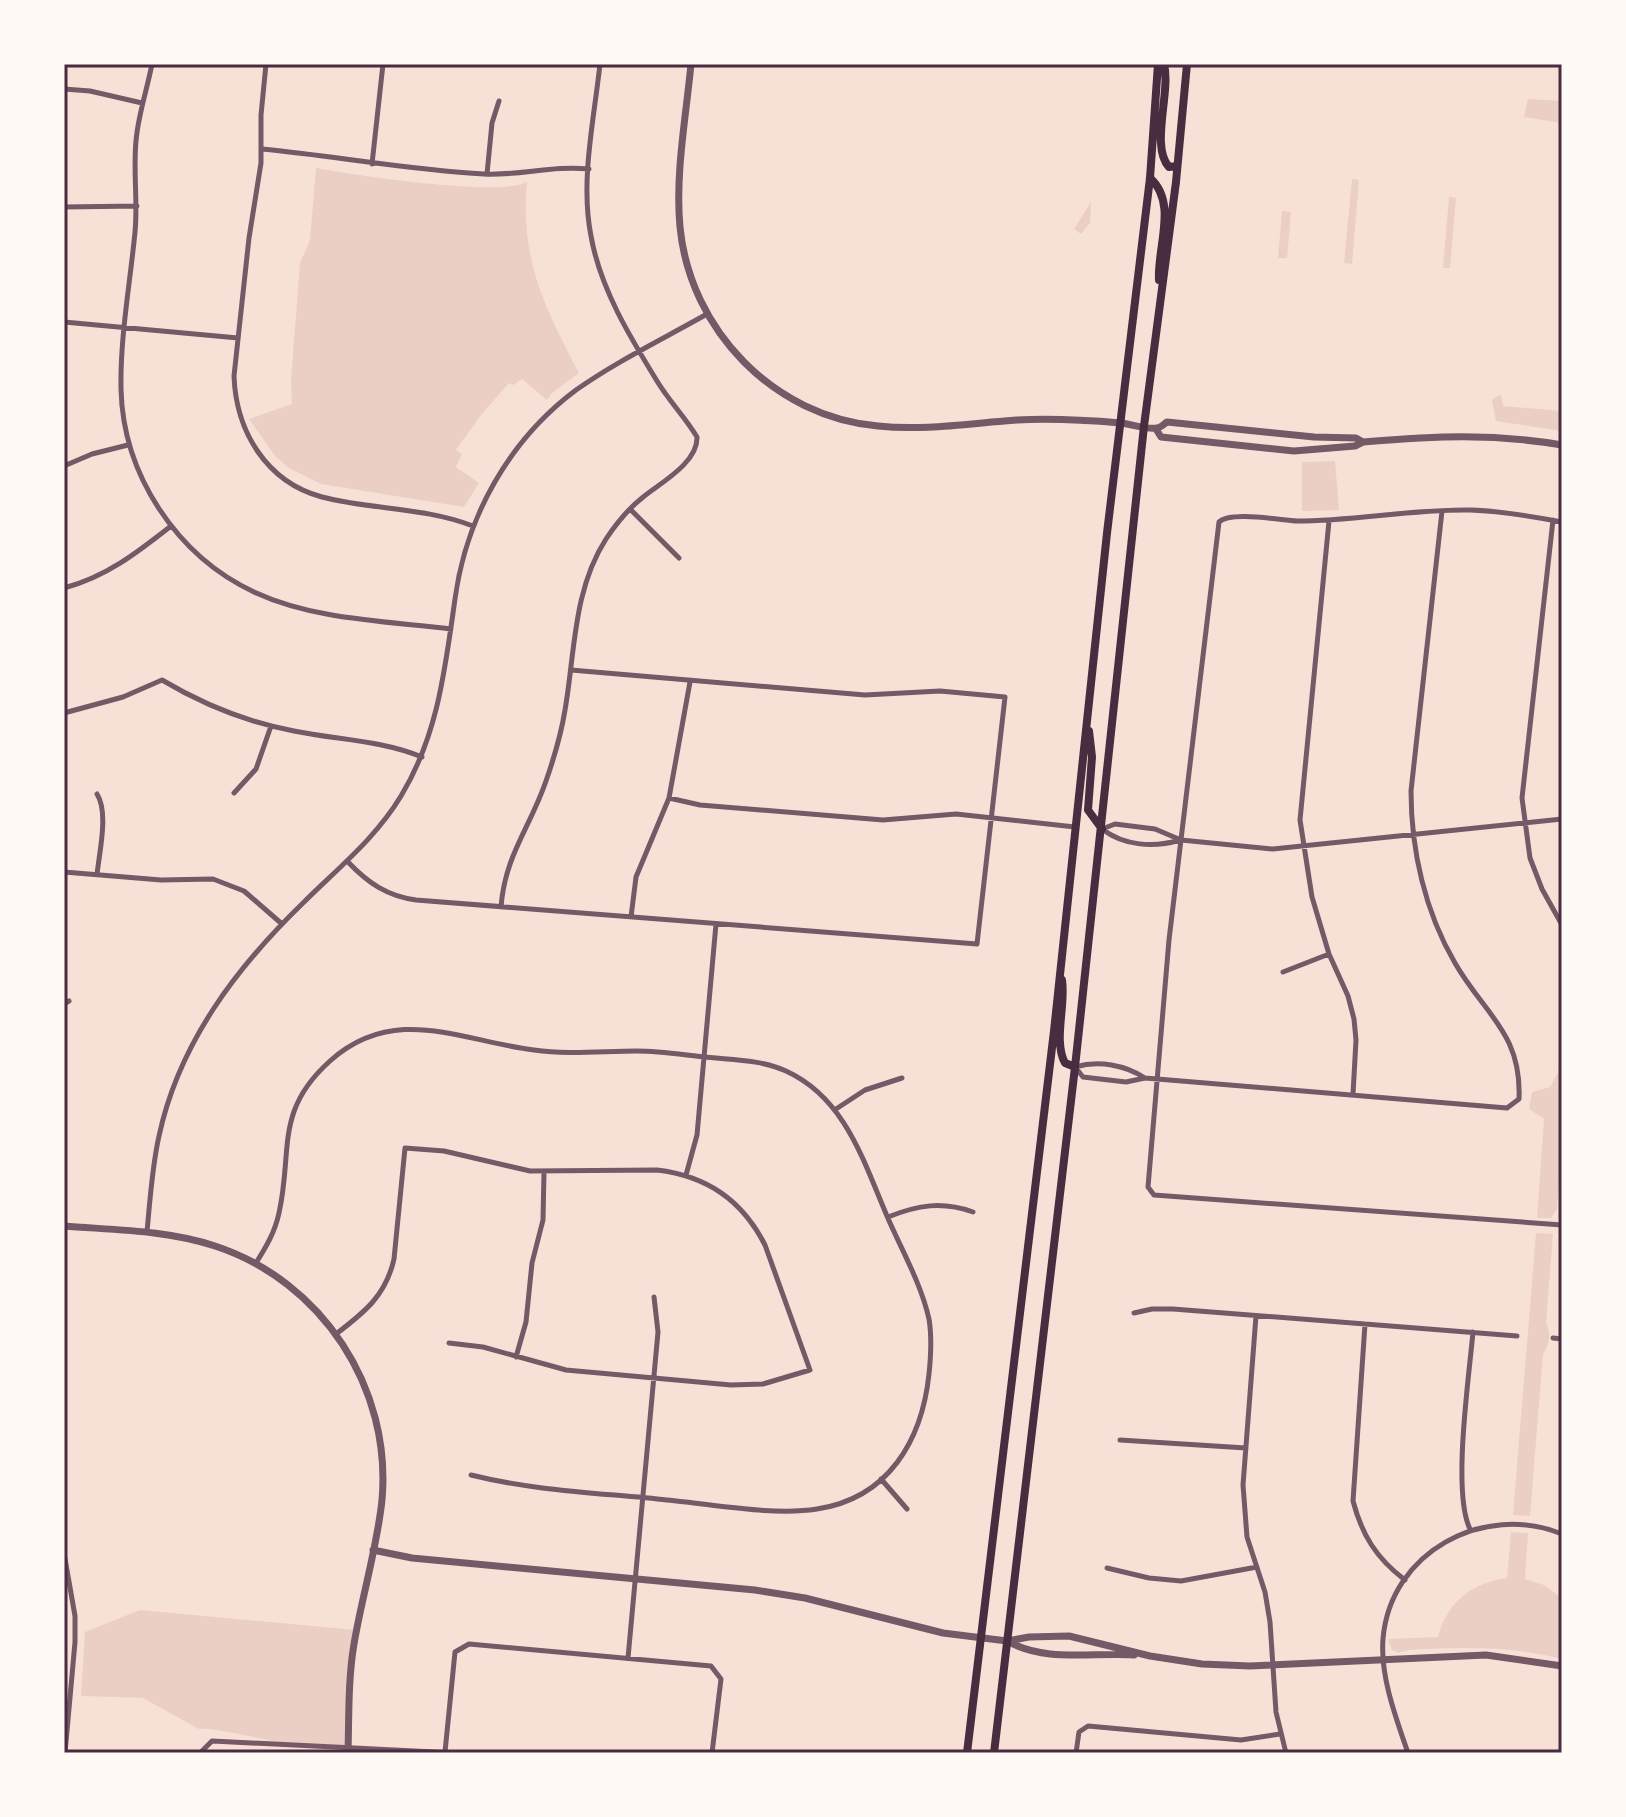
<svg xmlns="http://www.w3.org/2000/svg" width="1626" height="1817" viewBox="0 0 1626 1817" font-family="'Archivo Narrow',sans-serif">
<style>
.green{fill:#ebcfc5}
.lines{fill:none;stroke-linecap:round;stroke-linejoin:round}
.minor{stroke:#755966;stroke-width:5}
.tertiary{stroke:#755966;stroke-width:7}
.secondary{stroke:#4a2c40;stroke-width:8}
.neatline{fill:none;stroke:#4a2c40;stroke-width:3}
</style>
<rect width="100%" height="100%" fill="#f7e1d7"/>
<path class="green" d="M1528,99L1562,101V123L1524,117Z
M316,168C354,175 498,197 527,182C520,259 544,306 579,373L552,393L547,400L522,379L513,385L509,383L481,415L456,450L462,454L456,467L479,483L464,507L321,484L289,468L275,456L249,419L292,404L291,380L300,263L310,240Z
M1352,179L1359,180L1352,264L1344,263Z
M1449,197L1456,198L1450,268H1443Z
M1091,202L1090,223L1081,234L1074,229Z
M1282,211L1291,212L1287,258H1278Z
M1501,394L1503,406L1562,411V431L1496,421L1492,400Z
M1335,461L1339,510L1302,511V462Z
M1562,1066C1562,1114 1561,1161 1557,1209L1551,1218H1537L1544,1119L1529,1109L1532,1092L1550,1087Z
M1536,1233L1553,1234L1546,1323C1551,1334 1550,1344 1543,1354L1530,1516L1513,1515Z
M1511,1532L1528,1533L1525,1579L1544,1585L1562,1598V1659C1512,1646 1461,1647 1409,1650L1398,1653L1392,1650L1388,1639L1438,1637C1447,1602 1473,1582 1507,1578Z
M140,1610L356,1630L348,1748C330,1747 310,1749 291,1745C273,1742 212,1726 199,1729L143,1698L81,1696L85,1632Z"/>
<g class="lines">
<path class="minor" d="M152,64C147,90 138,115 136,141C133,172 138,202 135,232C130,284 120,337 121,389C123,475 177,556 254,592C314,620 386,621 451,629
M266,64L261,115V163L249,238L234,376C236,431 266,482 322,497C372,510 424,507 473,526
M64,89L90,91L142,103
M262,149C336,156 409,170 484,174C519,176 553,165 589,169
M372,164L383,64
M487,174L492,123L499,101
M64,207L137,206
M64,322L238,338
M64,466L92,454L128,445
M630,509L679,558
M1553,520L1522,798L1530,858L1542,889L1562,925
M1329,521L1300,820L1312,897L1329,954L1348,996L1354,1019L1356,1040L1353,1094
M1562,522C1531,516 1501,511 1470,510C1412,509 1355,521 1297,521C1279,520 1230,511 1219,522L1169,940L1148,1187L1154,1195L1562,1225
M64,588C106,577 138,552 171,526
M64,713L123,697L162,680C204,705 246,722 294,731C338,740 380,740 422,757
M234,793L256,769L271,726
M669,798L700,805L883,820L956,814L1075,827
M1102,829L1115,824L1155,829L1181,840L1273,849L1562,819
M1102,829C1124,846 1154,848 1180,840
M348,862C368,883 387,896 416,900L977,944L1005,697L940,691L865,695L571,670
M64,872L161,880L213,879L244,891L282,924
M97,875C99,853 109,813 97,794
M501,907C505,855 530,828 546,781C554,758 561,735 565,710C575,653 573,590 606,539C616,524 628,509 642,498C660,483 698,463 697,437C685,417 669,401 657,381C630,337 600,288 591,236C580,181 594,120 600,64
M631,917L636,877L669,798L690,682
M1283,972L1329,954
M64,1004L69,1001
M1145,1078C1125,1065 1099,1060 1075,1067L1083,1077L1126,1082L1145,1078L1507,1108L1519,1099C1522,1033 1484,1014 1455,963C1425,912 1411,850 1411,791L1442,511
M836,1109L865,1090L902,1078
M686,1175L697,1135L716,924
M888,1217C918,1205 942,1201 973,1212
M147,1232C150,1200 152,1167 159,1136C179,1043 236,968 303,903C338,868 375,839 401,796C438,735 445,669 455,599C466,517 509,440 576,390C617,361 663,339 707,314
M256,1263C266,1247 275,1232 279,1213C293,1151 274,1111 330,1061C395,1003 461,1041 534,1050C568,1055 603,1051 637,1051C663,1051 690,1056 716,1058C739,1060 764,1061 786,1071C845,1098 863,1160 887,1216C901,1249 921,1283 929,1319C932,1337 931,1355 929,1374C922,1440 889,1498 817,1509C773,1516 713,1504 667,1500C602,1493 535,1491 471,1475
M1134,1313L1152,1309H1173L1517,1336
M1256,1316L1243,1485L1247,1537L1265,1592L1270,1622L1276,1712L1286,1753
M1365,1324L1353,1501C1362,1535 1376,1558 1405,1580
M336,1334C365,1312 386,1295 394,1259L405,1148L444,1151L530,1171L657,1170C707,1176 742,1200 765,1245L810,1370L763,1384L731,1385L566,1370L483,1347L449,1343
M1553,1338L1562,1339
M516,1357L526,1322L532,1263L543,1220L544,1172
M1120,1440L1246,1448
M881,1479L907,1509
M1470,1529C1452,1493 1469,1377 1473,1332
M64,1553L75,1616V1642L65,1753
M1107,1568L1149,1578L1181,1581L1257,1567
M628,1658L658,1332L654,1297
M445,1752L455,1652L469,1644L711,1666L721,1679L712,1753
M200,1753L212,1741L455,1753
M1076,1753L1079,1732L1088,1726L1241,1740L1280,1734
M1408,1753C1396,1718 1380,1676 1383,1639C1390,1552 1484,1502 1562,1534"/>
<path class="tertiary" d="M691,64C686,117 675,174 680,227C690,330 774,417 878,426C923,431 972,423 1017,420C1052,418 1086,420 1121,423C1131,424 1147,430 1157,428C1160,428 1164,424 1167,422L1314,437L1356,438L1363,442
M1156,429L1161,437L1294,451L1355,446L1363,442C1436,436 1490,433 1562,445
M64,1226C114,1230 167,1230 215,1246C322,1281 392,1388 382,1500C377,1548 362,1596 354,1644C348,1679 349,1717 348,1753
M373,1550L412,1558L755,1590L805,1598L943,1633L1007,1641L1029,1637L1069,1636L1150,1656L1202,1664L1250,1666L1486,1655L1562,1666
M1007,1641C1047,1663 1090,1652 1134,1655"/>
<path class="secondary" d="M1164,64C1171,93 1150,146 1169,167L1177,166
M1150,178C1178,203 1157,247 1159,280
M1089,731L1092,757L1088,810L1102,829
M1062,980C1066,1006 1053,1040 1065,1063L1075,1067
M967,1753L1054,1031L1107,533L1150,178L1158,64
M994,1753L1075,1067L1144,426L1176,182L1187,64"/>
</g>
<rect width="1626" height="1817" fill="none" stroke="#fffaf5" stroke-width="132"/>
<rect x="66" y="66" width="1494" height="1685" class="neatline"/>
</svg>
